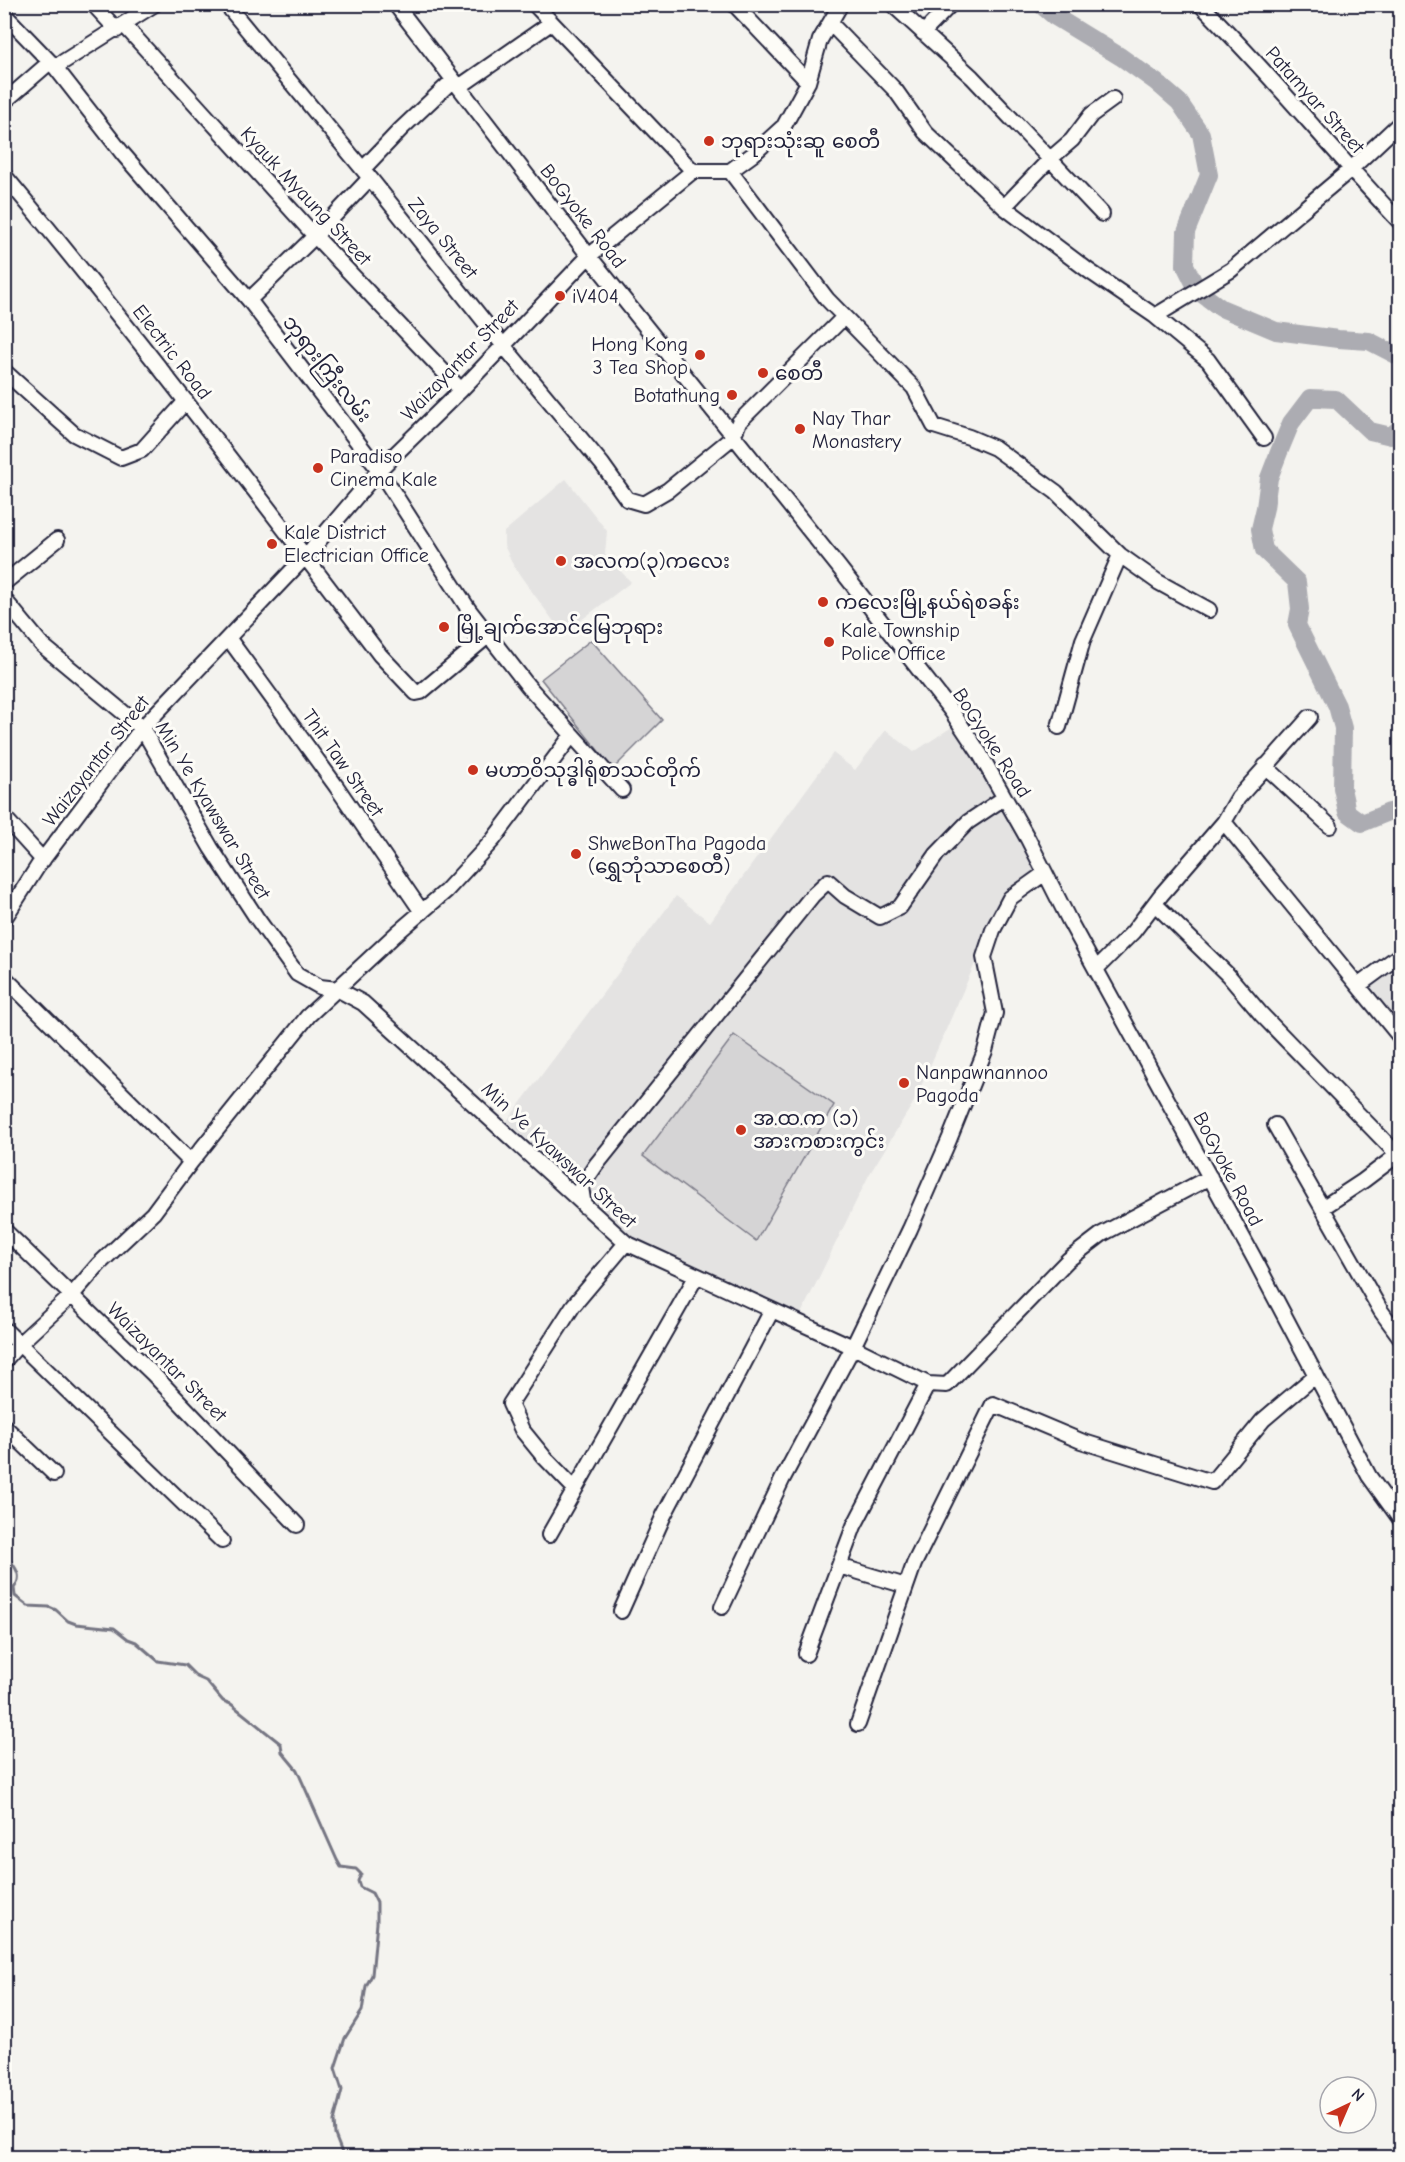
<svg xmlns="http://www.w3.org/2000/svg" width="1405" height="2162" viewBox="0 0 1405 2162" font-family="'Comic Neue','Noto Sans Myanmar',sans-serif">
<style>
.built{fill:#e4e3e2}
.green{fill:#d5d4d5;stroke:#7c7b88;stroke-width:1.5}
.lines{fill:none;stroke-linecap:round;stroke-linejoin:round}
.stream{stroke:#757582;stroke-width:3}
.river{stroke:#acacb2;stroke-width:18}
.minor-casing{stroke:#22223b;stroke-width:18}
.minor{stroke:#fdfcf7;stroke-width:14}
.poi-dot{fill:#c8321e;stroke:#fdfcf7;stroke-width:2}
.labels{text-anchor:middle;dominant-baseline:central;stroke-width:6;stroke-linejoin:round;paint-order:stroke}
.street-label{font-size:20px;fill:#22223b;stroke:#fdfcf7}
.poi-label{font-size:20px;fill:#22223b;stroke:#fdfcf7;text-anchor:start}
</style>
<rect width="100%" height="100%" fill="#f4f3ef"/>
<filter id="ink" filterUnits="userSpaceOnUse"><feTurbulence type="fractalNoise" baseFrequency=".0167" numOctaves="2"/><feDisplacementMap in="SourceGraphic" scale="12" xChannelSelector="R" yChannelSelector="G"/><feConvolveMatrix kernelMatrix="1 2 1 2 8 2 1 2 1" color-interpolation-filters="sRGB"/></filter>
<g filter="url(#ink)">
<path class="built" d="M566,479L607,531L605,555L631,582L563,634L514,567L504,545V532Z
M955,725L1037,871L1006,893L915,1100L869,1175L801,1314L635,1239L507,1121L676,896L710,922L833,753L855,770L886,730L914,752Z
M1400,960V1030L1367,986Z"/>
<path class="green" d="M591,640L662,720L613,769L541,679Z
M734,1035L834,1105L756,1241L643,1156Z"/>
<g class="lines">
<path class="stream" d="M4,1550C10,1564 26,1573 14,1588L15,1596L28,1606L49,1607L56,1610L68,1621L76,1624L114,1628L128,1639L136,1642L158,1661L185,1665L197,1677L206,1681L223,1701L231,1704L281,1744L282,1752L297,1770L337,1860L341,1867L356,1869L361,1874L358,1881L360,1887L372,1893L377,1903V1923L372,1975L366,1986L362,2011L345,2038L335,2068L342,2090L334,2121L335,2135L344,2158"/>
<path class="river" d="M1040,4L1054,16L1121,57L1156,82L1179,102L1201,134L1209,175L1186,232L1185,265L1198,291L1221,308L1276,331L1338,339L1369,341L1400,357
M1400,428L1391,436L1370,431L1336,399L1310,398L1291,423L1279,452L1269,478L1265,508L1260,529L1264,550L1297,582L1300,609L1297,625L1337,706L1343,728L1342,788L1347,812L1362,823L1389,812L1400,810"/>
<g class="minor-casing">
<path id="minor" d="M93,4L117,30
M226,4L370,178L503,345L602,464L627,499L644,504L668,490L733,437L739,422L844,317
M395,4L589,256L838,566L952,712L980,754L1028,839L1070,922L1254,1258L1369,1476L1400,1519
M534,4L693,171
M734,4L808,82
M892,4L972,77L1102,214
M1200,4C1271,74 1332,151 1400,222
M4,14L55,67L123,154L249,300L379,470L469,610L528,686L622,790
M830,23L896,91L925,132L1004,207L1089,271L1155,316L1208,360L1264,438
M124,25L315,236L461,390
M923,33L951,4
M55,67L155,4
M459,87L551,23
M4,102L50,62
M363,169L401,129L453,80
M730,171L827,299L914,388L934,426L969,437L995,448L1056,492L1120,555L1158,582L1209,610
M4,175C134,331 257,493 380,655L416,693L421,692L489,635
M1004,207L1050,159L1072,140L1091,115L1113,99
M249,300L315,236L370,178
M1155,316L1231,270L1351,169L1400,123
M4,371L74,434L121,458L142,450L186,401
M4,583L57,540
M4,599L42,645L142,728L211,848L256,917L297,974L320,987L337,989L363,1003L626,1243L853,1347L928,1384L947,1385L1068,1260L1102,1234L1210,1177
M229,639L336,786L422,912
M1059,727L1083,640L1120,555
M1265,766L1330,826
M4,817L43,860
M1224,822L1400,1037
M1155,904L1228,975L1261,1014L1400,1157
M4,919L38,866L142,728L305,557L379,470L461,390L589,256L693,171H730L752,155L784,126L808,82L820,40L841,4
M1097,968L1133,932L1161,895L1224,822L1238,798L1310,717
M4,977L191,1162
M1359,985L1400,955
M1275,1125L1381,1311L1400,1337
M584,1206L581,1187L596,1165L812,896L828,881L845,896L880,917L900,907L937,854L968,822L1004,798
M1322,1208L1363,1181L1400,1153
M4,1230L153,1374L297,1525
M4,1329L222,1541
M4,1361L19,1344L72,1295L99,1264L153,1213L191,1162L308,1016L397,933L446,891L493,840L572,735
M4,1426L54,1474
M575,1489L544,1457L522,1430L510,1404L573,1306L626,1243
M549,1535L696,1277
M839,1566L906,1586
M722,1607L782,1480L853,1347L910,1229L949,1140L985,1051L995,1013L984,957L993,930L1010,898L1045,873
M621,1611L664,1515L772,1310
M806,1654L854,1526L928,1384
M858,1724L914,1564L993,1404L1081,1441L1212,1482L1263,1420L1316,1375"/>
</g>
<use href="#minor" class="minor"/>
</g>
</g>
<g class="poi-dot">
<circle cx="709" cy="141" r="6"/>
<circle cx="560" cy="296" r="6"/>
<circle cx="700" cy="355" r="6"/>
<circle cx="763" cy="373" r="6"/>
<circle cx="732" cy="395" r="6"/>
<circle cx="800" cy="429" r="6"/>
<circle cx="318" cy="468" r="6"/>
<circle cx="272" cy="544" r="6"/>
<circle cx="561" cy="561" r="6"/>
<circle cx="823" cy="602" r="6"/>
<circle cx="444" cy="627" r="6"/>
<circle cx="829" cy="642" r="6"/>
<circle cx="473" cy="770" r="6"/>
<circle cx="576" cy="854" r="6"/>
<circle cx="904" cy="1083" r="6"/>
<circle cx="741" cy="1130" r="6"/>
</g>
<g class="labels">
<g class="street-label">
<text transform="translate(1315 100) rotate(48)">Patamyar Street</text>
<text transform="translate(306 196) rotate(47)">Kyauk Myaung Street</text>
<text transform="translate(583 216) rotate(52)">BoGyoke Road</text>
<text transform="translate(443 238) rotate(51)">Zaya Street</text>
<text transform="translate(172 352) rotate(52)">Electric Road</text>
<text transform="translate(460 360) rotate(-46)">Waizayantar Street</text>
<text transform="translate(327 369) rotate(52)">ဘုရားကြီးလမ်း</text>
<text transform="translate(992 743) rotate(57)">BoGyoke Road</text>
<text transform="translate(96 761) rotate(-52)">Waizayantar Street</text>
<text transform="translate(343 763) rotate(55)">Thit Taw Street</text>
<text transform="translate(213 810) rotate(59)">Min Ye Kyawswar Street</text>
<text transform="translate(559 1155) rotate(43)">Min Ye Kyawswar Street</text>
<text transform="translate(1228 1169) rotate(62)">BoGyoke Road</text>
<text transform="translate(167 1362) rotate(45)">Waizayantar Street</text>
</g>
<g class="poi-label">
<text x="721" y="141">ဘုရားသုံးဆူ စေတီ</text>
<text x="572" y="296">iV404</text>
<text x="688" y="344" text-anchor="end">Hong Kong<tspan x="688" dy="23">3 Tea Shop</tspan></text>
<text x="775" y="373">စေတီ</text>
<text x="720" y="395" text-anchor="end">Botathung</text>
<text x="812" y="418">Nay Thar<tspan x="812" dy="23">Monastery</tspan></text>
<text x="330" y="456">Paradiso<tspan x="330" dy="23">Cinema Kale</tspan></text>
<text x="284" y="532">Kale District<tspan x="284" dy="23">Electrician Office</tspan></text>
<text x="573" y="561">အလက(၃)ကလေး</text>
<text x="835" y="602">ကလေးမြို့နယ်ရဲစခန်း</text>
<text x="456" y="627">မြို့ချက်အောင်မြေဘုရား</text>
<text x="841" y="630">Kale Township<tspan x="841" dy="23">Police Office</tspan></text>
<text x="485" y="770">မဟာဝိသုဒ္ဓါရုံစာသင်တိုက်</text>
<text x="588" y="843">ShweBonTha Pagoda<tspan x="588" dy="23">(ရွှေဘုံသာစေတီ)</tspan></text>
<text x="916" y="1072">Nanpawnannoo<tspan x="916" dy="23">Pagoda</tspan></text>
<text x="753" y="1118">အ.ထ.က (၁)<tspan x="753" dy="23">အားကစားကွင်း</tspan></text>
</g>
</g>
<rect width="1405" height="2162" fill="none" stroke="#fdfcf7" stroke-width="24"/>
<rect x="12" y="12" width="1381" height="2138" fill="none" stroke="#22223b" stroke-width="2" filter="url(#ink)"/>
<g transform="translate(1348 2105) rotate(44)"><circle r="28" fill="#fdfcf7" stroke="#a5a5ac" stroke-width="1.5"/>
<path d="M0-4.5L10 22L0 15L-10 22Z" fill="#c8321e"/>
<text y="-9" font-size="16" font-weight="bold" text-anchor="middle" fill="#22223b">N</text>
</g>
</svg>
